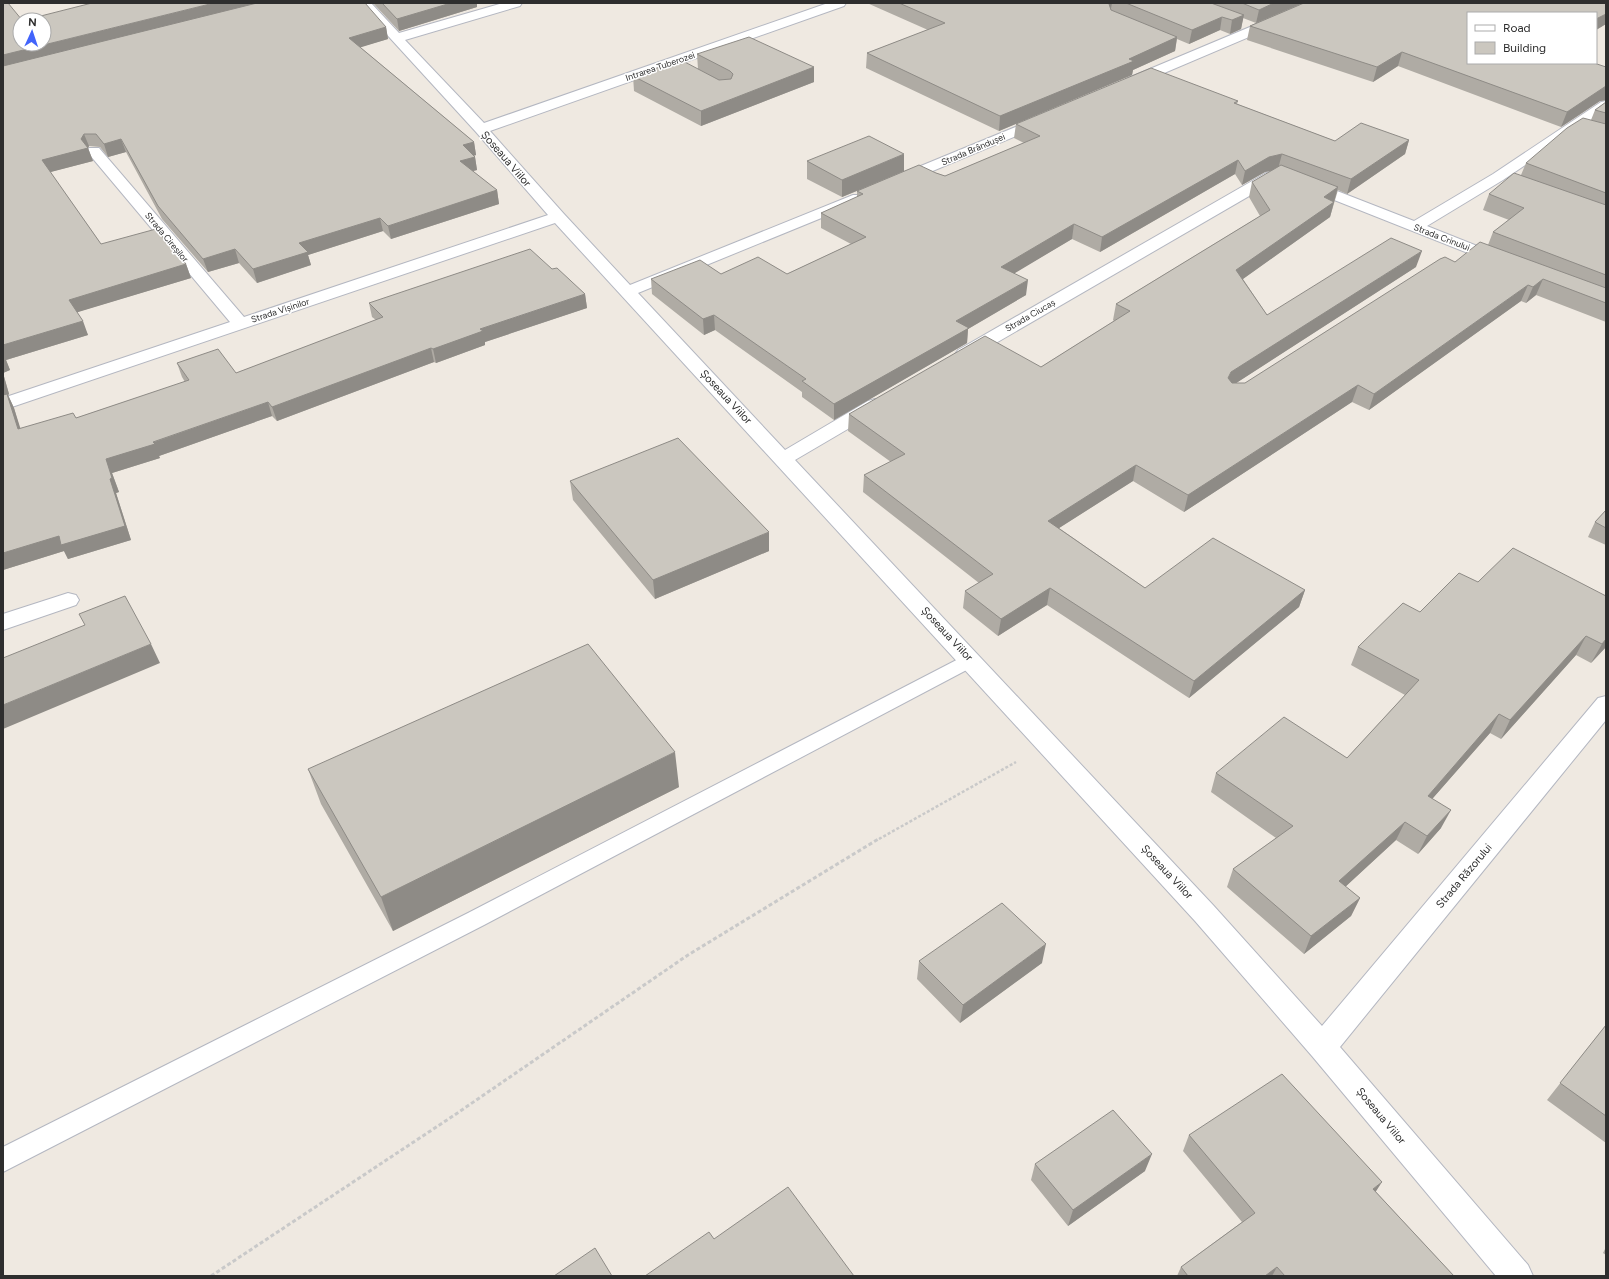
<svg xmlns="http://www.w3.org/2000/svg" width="1609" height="1279" viewBox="0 0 1609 1279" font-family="Figtree,sans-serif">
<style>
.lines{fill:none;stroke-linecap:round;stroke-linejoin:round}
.service-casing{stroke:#b4b7c1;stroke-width:2}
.minor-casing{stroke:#b4b7c1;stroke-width:2}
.path-far1{stroke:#c9c9c9;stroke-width:2.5;stroke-dasharray:3 2;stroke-linecap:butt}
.path{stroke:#c9c9c9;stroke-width:3;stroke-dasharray:4 2.5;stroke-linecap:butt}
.service{fill:#fff;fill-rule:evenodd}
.minor{fill:#fff;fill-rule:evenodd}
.wall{fill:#afaba4}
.shaded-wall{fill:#8e8b86}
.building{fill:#cbc7bf;stroke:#8e8b86}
.labels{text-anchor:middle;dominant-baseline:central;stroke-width:3;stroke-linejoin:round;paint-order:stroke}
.far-street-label{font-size:9px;fill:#2e2e2e;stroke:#fff}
.street-label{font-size:11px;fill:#2e2e2e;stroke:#fff}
</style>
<rect width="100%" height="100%" fill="#efe9e1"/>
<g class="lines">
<g class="service-casing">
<path id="service" d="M970,653L976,655L979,660L976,665L484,925L3,1172V1147L468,913Z"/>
</g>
<g class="minor-casing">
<path id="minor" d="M358,3H371L399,33L503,3H522L520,6L405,40L484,123L828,3H846L844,6L490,131L564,214L630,285L853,195H863L866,198L863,201L638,293L785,450L868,401L875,399L882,401L884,405L882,409L795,460L1213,905L1322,1026L1598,698L1606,696V720L1340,1047L1528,1265L1533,1276H1496L1312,1056L1195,921L555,223L3,410V398L230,322L89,154L87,151L89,148H99L244,317L548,215L476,132Z
M1307,3H1324L1322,6L1136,85H1126L1124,82L1126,79Z
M1606,101V111L1503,180L1427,226L1505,257L1507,260L1505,263L1499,265L1493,263L1304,188L1301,185L1304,182H1314L1414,221L1493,174L1601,102Z
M1042,116L1047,117L1049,120L1047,123L904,183H894L891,180L894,177Z
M1277,170L1282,171L1284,174L1282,177L970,358L964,359L958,358L955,354L958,350L1266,173Z
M68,593L76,595L79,600L76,605L3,630V614Z"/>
</g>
<path class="path-far1" d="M879,839L1016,762"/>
<path class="path" d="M211,1276L453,1116L688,955L880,838"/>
<use href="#service" class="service"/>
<use href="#minor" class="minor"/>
</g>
<path class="wall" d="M3,3L20,44L386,27L388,39L360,47L474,142L476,155L474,156L475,157L477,170L472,171L497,190L499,204L391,239L383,231L308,255L311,265L257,283L239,263L208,272L162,219L126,152L108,157L100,147L89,146L88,148L93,161L50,172L101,244L186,264L191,278L77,312L88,335L6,360L10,370L3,373Z
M373,3H477V7L399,31Z
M867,3H1606V24L1596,30L1468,63L1606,67V100L1600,101L1561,127L1398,66L1373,82L1247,40L1250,26L1256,23L1243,18L1241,29L1230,34L1220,30L1189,44L1177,39L1175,51L1133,70L1132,75L999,131L866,68L867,53L928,30Z
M697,54L814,67V82L701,126L634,91L633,76L698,69Z
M1238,101L1237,104L1335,141L1409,140L1405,154L1347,194L1338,190L1330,217L1243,279L1267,315L1416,267L1236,383H1245L1455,262L1488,245L1493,232L1509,220L1483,210L1489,194L1521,175L1526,163L1591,120L1595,110L1606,102V322L1536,295L1526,303L1521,301L1369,410L1352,402L1184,512L1133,481L1059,528L1145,588L1305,590L1299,607L1189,698L1047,605L998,636L963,608L965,591L979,583L863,492L864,475L891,462L848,431L849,414L1041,367L1114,321L1113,320L1116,304L1260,216L1249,197L1252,182L1274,170L1265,172L1242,185L1235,174L1100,252L1072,239L1014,273L1026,295L968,329L967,343L834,420L802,397V392L715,330L704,335L652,294L651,279L721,274H787L851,244L821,228V213L857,197V191L842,197L807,179V161L904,171L936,173L945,176L1024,143L1014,138L1016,124Z
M552,269L585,294L587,308L485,342V345L436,363L434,362L277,421L272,416L159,456L160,458L112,473L119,492L116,493L131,540L68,559L64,551L3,570V373L9,394L8,395L14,408L20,429L76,418L185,382L182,377L177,363L236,373L376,320L372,317L369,303Z
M570,481L769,551L655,599L573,500Z
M1606,510V545L1588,537L1595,522Z
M1478,582L1606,596V647L1591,663L1576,655L1501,739L1490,733L1432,799L1441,828L1418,854L1396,840L1345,887L1360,898L1351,916L1304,954L1227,887L1233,869L1276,838L1211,792L1216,773L1347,758L1405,695L1351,665L1358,647L1420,612Z
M308,769L679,787L393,931L321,804Z
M919,961L1042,963L960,1023L917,979Z
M1606,1025V1143L1547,1100Z
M1189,1135L1376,1192L1454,1276H1177L1181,1267L1242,1222L1183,1151Z
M1035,1164L1145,1171L1068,1226L1031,1180Z
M1606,1247V1255L1603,1253Z"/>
<path class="shaded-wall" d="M214,3H264L3,68V55Z
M451,3H477V7L399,31L397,19Z
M1110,3H1112L1110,14L1109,4Z
M1274,3H1303L1256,23L1259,10Z
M1606,14V24L1596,30V19Z
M1244,15L1241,29L1230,34L1232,20Z
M1222,17L1220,30L1189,44L1192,30Z
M386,27L388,39L352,50L349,38Z
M1177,37L1175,51L1133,70L1132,75L999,131L1000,116Z
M1402,52L1398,66L1373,82L1377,67Z
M814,67V82L701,126V111Z
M1606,86V100L1600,101L1561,127L1567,112Z
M84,134L89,146L88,148L93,161L47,173L42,160L81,139Z
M121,139L126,152L108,157L104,144Z
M1409,140L1405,154L1347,194L1351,179Z
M474,142L476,155L465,158L463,145Z
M904,154V171L842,197V180Z
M1282,154L1278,169L1265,172L1242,185L1245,171L1269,157Z
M475,157L477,170L462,174L460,161Z
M1238,160L1235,174L1100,252L1102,237Z
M1338,187L1330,217L1233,286L1236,270L1324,197Z
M497,190L499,204L391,239L388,226Z
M380,218L383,231L308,255L311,265L257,283L253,269L299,243Z
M1074,224L1072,239L1000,282L1001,267Z
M235,249L239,263L208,272L203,259Z
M1422,251L1416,267L1227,389L1228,378L1231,372Z
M186,264L191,278L75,313L69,300Z
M1543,279L1536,295L1526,303L1533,287Z
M1028,280L1026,295L968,329L967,343L834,420V404L956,321Z
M1528,285L1521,301L1369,410L1374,394Z
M585,294L587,308L485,342V345L436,363L433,349L480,329Z
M714,315L715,330L704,335L703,319Z
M83,321L88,335L6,360L10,370L3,373V345Z
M431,348L434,362L277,421L272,407Z
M3,373L9,394L8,395L14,408L25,443L3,397Z
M1358,385L1352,402L1184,512L1188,495Z
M268,402L272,416L159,456L160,458L112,473L119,492L116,493L131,540L68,559L64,551L3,570V553L59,536L110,479L106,459Z
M1136,465L1133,481L1045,537L1048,521Z
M769,532V551L655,599L653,580Z
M1050,588L1047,605L998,636L1001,619Z
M1305,590L1299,607L1189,698L1194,681Z
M1586,636L1576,655L1501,739L1510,720Z
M1606,639V647L1591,663L1602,644Z
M151,644L160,663L3,729V705Z
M1499,714L1490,733L1419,814L1428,796Z
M675,752L679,787L393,931L381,897Z
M1451,810L1441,828L1418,854L1427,836Z
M1405,822L1396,840L1331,900L1339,881Z
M1360,898L1351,916L1304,954L1311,936Z
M1046,944L1042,963L960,1023L963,1005Z
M1152,1154L1145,1171L1068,1226L1073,1210Z
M1382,1182L1371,1199L1373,1189Z
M1277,1267L1272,1276H1265Z"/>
<path class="building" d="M3,3H8L22,20H20V44H44V20H25L92,3H214L3,55Z
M257,3H365L386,27L349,38L474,142L463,145L475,157L460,161L497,190L388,226L380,218L299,243L308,252L253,269L235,249L203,259L158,206L121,139L104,144L96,134H84L81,139L88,148L42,160L101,244L156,229L186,264L69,300L83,321L3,345V66Z
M382,3H451L397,19Z
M899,3H1110L1109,4L1111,10L1177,37L1129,59L1134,61L1000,116L867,53L945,23Z
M1126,3H1211L1244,15L1232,20L1222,17L1192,30Z
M1242,3H1274L1259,10Z
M1304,3H1606V14L1596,19V13H1468V63H1594L1606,67V86L1567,112L1402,52L1377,67L1250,26Z
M749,37L814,67L701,111L633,76L681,60L719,80L731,79L733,74L730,71L697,54Z
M1151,68L1238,101L1234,103L1335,141L1361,123L1409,140L1351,179L1282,154L1269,157L1245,171L1238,160L1102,237L1074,224L1001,267L1028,280L956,321L969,328L834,404L802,381L806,379L714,315L703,319L651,279L700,260L721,274L758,257L787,274L866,237L821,213L863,194L857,191L919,165L936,173L945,176L1040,136L1016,124Z
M1606,102V113L1595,110Z
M1583,118L1606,124V193L1526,163L1567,128Z
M869,136L904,154L842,180L807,161Z
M1281,165L1338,187L1324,197L1334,202L1236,270L1267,315L1391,238L1422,251L1231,372L1228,378L1232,383H1245L1440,259L1445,257L1455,262L1480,242L1606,288V303L1543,279L1533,287L1528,285L1374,394L1358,385L1188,495L1136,465L1048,521L1145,588L1213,538L1305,590L1194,681L1050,588L1001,619L965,591L993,574L864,475L905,454L849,414L985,336L1041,367L1130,311L1116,304L1270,210L1252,182Z
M1514,173L1606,205V275L1493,232L1524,208L1489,194Z
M530,249L552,269L557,268L585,294L480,329L483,331L433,349L431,348L272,407L268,402L153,442L155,444L106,459L112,478L110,479L125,526L61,545L59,536L3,553V395L7,394L18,429L73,413L76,418L189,380L177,363L218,349L236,373L383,317L369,303Z
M678,438L769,532L653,580L570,481Z
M1606,510V528L1595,522Z
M1513,548L1606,596V639L1602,644L1586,636L1510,720L1499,714L1428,796L1451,810L1427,836L1405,822L1339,881L1360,898L1311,936L1233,869L1293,826L1216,773L1284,717L1347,758L1419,680L1358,647L1403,603L1420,612L1459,573L1478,582Z
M125,596L151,644L3,705V658L85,625L79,614Z
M588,644L675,752L381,897L308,769Z
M1002,903L1046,944L963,1005L919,961Z
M1606,1025V1116L1560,1083Z
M1282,1074L1382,1182L1373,1189L1454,1276H1285L1277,1267L1265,1276H1188L1181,1267L1255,1213L1189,1135Z
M1113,1110L1152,1154L1073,1210L1035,1164Z
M788,1187L854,1276H645L709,1232L714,1239Z
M595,1248L612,1276H554Z"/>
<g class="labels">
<g class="far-street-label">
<text transform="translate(660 66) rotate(-19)">Intrarea Tuberozei</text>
<text transform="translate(973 149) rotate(-23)">Strada Brândușei</text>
<text transform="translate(167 237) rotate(50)">Strada Cireșilor</text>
<text transform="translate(1442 237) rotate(21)">Strada Crinului</text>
<text transform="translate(280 310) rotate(-18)">Strada Vișinilor</text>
<text transform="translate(1030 315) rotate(-30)">Strada Ciucaș</text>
</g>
<g class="street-label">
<text transform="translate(506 159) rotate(49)">Șoseaua Viilor</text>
<text transform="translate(726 397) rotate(47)">Șoseaua Viilor</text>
<text transform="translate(947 634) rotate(47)">Șoseaua Viilor</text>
<text transform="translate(1167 872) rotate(47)">Șoseaua Viilor</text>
<text transform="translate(1464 876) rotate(-50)">Strada Răzorului</text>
<text transform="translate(1381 1116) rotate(50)">Șoseaua Viilor</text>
</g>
</g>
<rect width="1609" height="1279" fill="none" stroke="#2e2e2e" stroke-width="8"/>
<rect x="1467" y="12" width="130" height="52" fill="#ffffff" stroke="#ababab"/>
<rect x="1475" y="25" width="20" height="6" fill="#ffffff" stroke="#ababab"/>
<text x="1503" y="32" font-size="12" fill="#2e2e2e">Road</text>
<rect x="1475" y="42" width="20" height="12" fill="#cbc7bf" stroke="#ababab"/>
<text x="1503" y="52" font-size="12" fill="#2e2e2e">Building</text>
<g transform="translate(32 32) rotate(3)"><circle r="19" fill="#ffffff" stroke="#ababab"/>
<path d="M0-3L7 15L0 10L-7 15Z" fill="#4264fb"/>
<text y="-6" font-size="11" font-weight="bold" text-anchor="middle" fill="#2e2e2e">N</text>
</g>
</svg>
